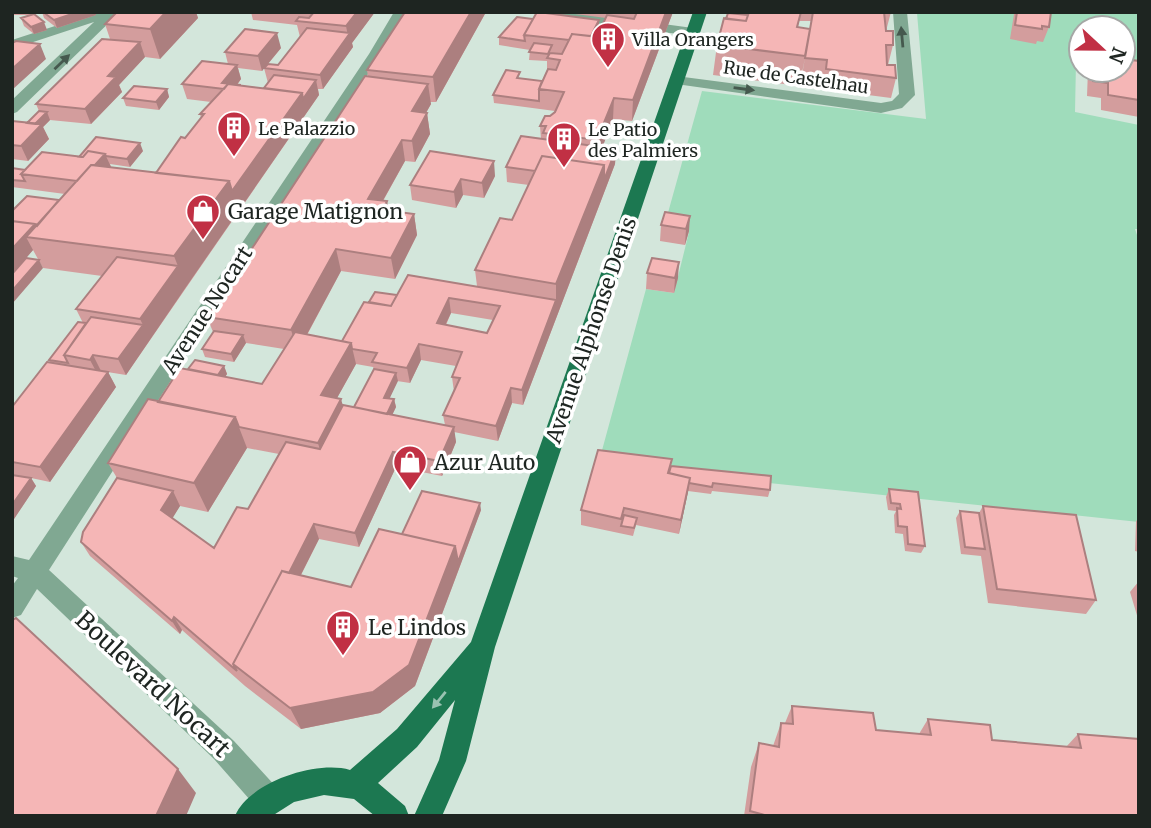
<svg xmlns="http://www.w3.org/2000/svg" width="1151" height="828" viewBox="0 0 1151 828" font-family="Merriweather,serif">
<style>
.green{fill:#9fdcbb}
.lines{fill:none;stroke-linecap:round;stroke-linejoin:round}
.minor{fill:#80a892;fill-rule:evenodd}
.major{fill:#1c7851;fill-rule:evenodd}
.wall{fill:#d39d9d;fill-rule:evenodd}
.shaded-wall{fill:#ac7f7f}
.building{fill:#f5b6b6;stroke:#ac7f7f;stroke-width:2;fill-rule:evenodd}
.oneway{fill:#45594e}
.oneway2{fill:#99c2b1}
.labels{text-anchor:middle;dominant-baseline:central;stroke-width:7;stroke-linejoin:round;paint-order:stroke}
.far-poi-label{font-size:18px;fill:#1e2521;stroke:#fff;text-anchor:start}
.far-street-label{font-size:18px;fill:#1e2521;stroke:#fff}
.poi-label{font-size:21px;fill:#1e2521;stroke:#fff;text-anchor:start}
.street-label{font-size:21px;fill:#1e2521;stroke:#fff}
.near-street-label{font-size:24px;fill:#1e2521;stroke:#fff}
</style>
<rect width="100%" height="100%" fill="#d3e6db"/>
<path class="green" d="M1139,12V60H1123V28H1081V62H1076L1075,112L1139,125V229H1135L1139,241V522L598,465L646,289L674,293L689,232L664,227L702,91L926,119L917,13Z"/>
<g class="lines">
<path class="minor" d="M98,12H120L17,112L12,114V100L94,22L12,49V40Z
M394,12H408L49,570L234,741L278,789L282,799L278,809L268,813L258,809L214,759L37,589L21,615L12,618V586L18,578L12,576V556L29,560L369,54Z
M534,12H574L693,28L700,32L693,36L541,16Z
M893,12H907L915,95L902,108L881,113L676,84L669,80L676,76L881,103L892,101L899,94Z"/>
<path class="major" d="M693,12H707L495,647L466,761L442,816H414L439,760L455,700L417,747L378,783L405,806L409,816H375L354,799L324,795L294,802L272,816H235C249,782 317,760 350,770L397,729L471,642Z"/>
</g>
<path class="wall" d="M12,12H37L35,15L47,30L34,34L24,26L21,18L28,15H12Z
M42,12H95L96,15L57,28L44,18Z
M117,12H196L198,18L160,59L145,57L119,85L122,92L91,124L50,120L43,127L49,139L28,161L12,159V121L27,123L39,111L36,104L110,39L105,24Z
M251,12H375L352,43L353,47L323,89H318L319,95L126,375L101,371L108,372L116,387L50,482L31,478L36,486L14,519L12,518V407L51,363L49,360L83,323L76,309L102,276L43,268L33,250L15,271H12V211L59,200L65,194L12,187V168L25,170L79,157L143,151L130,167L110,164L111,167L156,173L201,118L200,114L211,102L187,99L182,84L228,64L225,52L281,48L268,64L278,65L300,37L297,25L253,20ZM238,68L262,71L264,68L268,83L264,88L237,85L241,79Z
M405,12H486L436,102H430L431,104L426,113H427L430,134L415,162L405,161L383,201L389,210L414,214L417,235L395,279L341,271L307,335L342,341L369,302L397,295L477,286L475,270L512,220L529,185L507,182L506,167L541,139L540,126L555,111L494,103L493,95L520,78L542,81L547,70V61L529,60L530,50L499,45V37L517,17L599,32L606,18L560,12H673L632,121L613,119L602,147L616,149L615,164L523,405L512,403L498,441L454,432L456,442L442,476L396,467L359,547L319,539L301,575L351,587L402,534L481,510L415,686L380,713L301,729L245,686L182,630L180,634L90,556L81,542L117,478L108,463L158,402L188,369L224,366L227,374L225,377L262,384L284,349L246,343L234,362L205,357L202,349L213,332L207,317L368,77L367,70ZM451,313L493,320L487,333L446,325ZM421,360L456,366L452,377L454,392L443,415L445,425L392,415L396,407L394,399H389L397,381L410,383ZM356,364L373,367L374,369L354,407L343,405L337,398ZM247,448L279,454L248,509L214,548L172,518L180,506L208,512Z
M731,12H891L886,31L893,45L888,65L896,78L891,98L822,89L823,80L801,78L805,58L800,86L713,75L717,45L726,19ZM799,21H811L810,29L798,27Z
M1013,12H1051L1049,27L1043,42L1037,41L1036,44L1010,39L1014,14Z
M1139,61V117L1101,110V98L1087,96L1088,70H1123Z
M167,89L169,97L159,110L126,106L123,98Z
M495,176L484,198L463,195L456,208L412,200L410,185Z
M665,212L689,231L685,245L660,241L661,225Z
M647,273L678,278L674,293L646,289Z
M671,466L770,490L768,497L712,491L711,494L688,491L679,534L636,525L633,536L581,525V510Z
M889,489L918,492L925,546L921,553L905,551L903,534L895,533L894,515L896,511L888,510L886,497Z
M983,506L1096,600L1086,614L988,603L981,556L961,554L956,518L960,511L979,513Z
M1139,518V552L1135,551L1136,521Z
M1139,581V622L1130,592Z
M792,706L876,730L919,734L928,719L992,740L1066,747L1078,734L1139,816H744L751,767L759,743L773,746L781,723H785Z"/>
<path class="shaded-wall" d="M78,12H95L96,15L57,28L54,20Z
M166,12H196L198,18L160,59L150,29Z
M357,12H375L352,43L353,47L323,89L320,75L348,36L346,26Z
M471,12H486L436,102L433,77Z
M666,12H673L632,121L633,100Z
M599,20V35L589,42Z
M44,22L47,30L34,34L31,27Z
M277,33L281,48L262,71L258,56Z
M140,42L145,57L119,85L122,92L91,124L85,109L108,76Z
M40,44L46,59L12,90V69Z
M237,65L241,79L233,90L222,83Z
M316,80L319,95L186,287L174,256L229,181L302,93Z
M428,84L431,104L415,132L412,111Z
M167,89L169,97L159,110L156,102Z
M614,98L613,119L597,162V140Z
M47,112L50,120L43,127L49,139L28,161L21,146L29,130Z
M427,113L430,134L415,162L412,141Z
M402,140L405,161L372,220L368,199Z
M140,143L143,151L130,167L127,159Z
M616,149L615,164L523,405L522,390L556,300V284L604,165Z
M105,154L112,169L80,182Z
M494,161L495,176L484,198L482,183Z
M461,179L463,195L456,208L454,192Z
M387,201L391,222L383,210Z
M414,214L417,235L395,279L391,258Z
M690,216L689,231L685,245L686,229Z
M35,224L43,239L26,237L33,250L15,271L12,267V249Z
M336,249L341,271L298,351L291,330Z
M39,260L43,268L12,304V291Z
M679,262L678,278L674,293L675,278Z
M178,266L186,287L126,375L118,359L143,325L140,319Z
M449,298L451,313L439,338L437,323Z
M243,335L246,343L234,362L231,354Z
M351,343L356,364L327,416L321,395Z
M419,344L421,360L410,383L407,368Z
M93,355L101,371L98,375L90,360Z
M224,366L227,374L214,394L211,386Z
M108,372L116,387L50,482L40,467Z
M396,373L398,381L386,406L384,398Z
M511,388L512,403L498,441L496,426Z
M341,399L347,420L324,464L318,443Z
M394,399L396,407L386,428L384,420Z
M235,417L247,448L208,512L194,483Z
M454,427L456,442L442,476L439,461Z
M393,452L396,467L359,547L355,533Z
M31,478L36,486L14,519L12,517V505Z
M690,478L688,492L679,534L681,520Z
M173,491L180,506L169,524L161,510Z
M480,503L481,510L415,686L380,713L301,729L290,708L455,546Z
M314,524L319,539L249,677L240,669Z
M174,617L182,630L180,634L172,621Z
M178,769L196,793L186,816H156Z"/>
<path class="building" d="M43,12H78L54,20Z
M117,12H166L150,29L105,24Z
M314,12H357L346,26L296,21L299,17L309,18Z
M405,12H471L433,77L367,70Z
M537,12H538L599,20L591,36L572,34L569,40L524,35Z
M637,12H666L633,100L614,98L597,140L543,133L546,126H540L545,116H550L555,112L564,92L539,89L548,69L556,70L560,60L547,58L550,53L562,54L572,34L597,37L607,15L634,19Z
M731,12H749L748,15Z
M749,12H801L797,27L810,29L805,56L717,45L724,18L746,21Z
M813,12H884L886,31H893V45H886L887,65H895L896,78L826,69L827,60L805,58Z
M1017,12H1051L1049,27L1042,26V29L1015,25Z
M728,13L748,15L746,21L726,19Z
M34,14L44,22L31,27L21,18Z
M517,17L533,19L524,35L525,41L499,37Z
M307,28L350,33L320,75L264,68L268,64L278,65Z
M245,29L277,33L258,56L225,52Z
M102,39L140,42L108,76L116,77L85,109L36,104Z
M16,41L40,44L12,69V43Z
M534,43L552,45L548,54L529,52Z
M1123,59L1139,61V100L1108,95V83L1093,81V70H1123Z
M202,61L237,65L222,83L241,85L228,84L224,89L182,84Z
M506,70L520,72L517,78L542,81L539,89V101L493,95Z
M274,75L316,80L303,99L302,93L264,88Z
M365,76L428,84L412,111L427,113L412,141L402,140L368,199L387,201L383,210L414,214L391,258L336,249L291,330L207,317Z
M228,84L302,93L232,191L229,181L156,173L181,137L185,138L204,114H200Z
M134,86L167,89L156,102L123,98Z
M39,111L47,112L35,124L27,123Z
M12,121L42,124L21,146L12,145Z
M521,136L616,149L604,180V165L542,156L535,171L506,167Z
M96,137L140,143L127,159L106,156L105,154L88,151L83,157H79Z
M88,151L105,154L95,165H91L77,181L21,174L42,152L83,157Z
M430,151L494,161L482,183L461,179L454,192L410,185Z
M542,156L604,165L556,284L475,270L500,218L512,220Z
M91,165L229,181L174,256L26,237Z
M12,168L25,170L21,174L25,181L12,180Z
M27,196L59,200L37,226L35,224L12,221V211Z
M665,212L690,216L686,229L661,225Z
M12,221L35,224L12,249Z
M117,257L178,266L140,319L76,309Z
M26,258L39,260L12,291V274Z
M652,258L679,262L675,278L647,273Z
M408,275L556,300L522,390L511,388L496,426L443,415L460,378L452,377L462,352L419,344L407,368L372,362L377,353L352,349L351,343L342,341L364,302L391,306ZM449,298L500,306L487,333L437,323Z
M375,292L397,295L391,306L369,302Z
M91,317L143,325L118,359L93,355L90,360L64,355Z
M78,322L86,323L64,355L68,363L49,360Z
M214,331L243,335L231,354L202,349Z
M295,332L351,343L321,395L341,399L318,443L239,427L235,417L158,402L180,368L262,384Z
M195,360L224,366L218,375L188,369Z
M47,362L108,372L40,467L12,462V407Z
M374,369L396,373L384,398L394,399L387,414L354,407Z
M148,399L235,417L194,483L108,463Z
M343,405L454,427L439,461L393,452L355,533L314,524L289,573L282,571L233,664L237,671L174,617L172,621L81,542L83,532L117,478L173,491L161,510L214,548L237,507L248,509L286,442L320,449Z
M598,450L672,459L668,473L690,478L681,520L624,508L621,519L581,510Z
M671,466L771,476L770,490L713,483L712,487L689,483L690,478L669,473Z
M12,475L31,478L12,505Z
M889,489L918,492L925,546L908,544L907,527L898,526L897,508L901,509L900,504L891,503Z
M422,491L480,503L458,562L455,546L402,534Z
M983,506L1076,515L1096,600L997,589Z
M960,511L979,513L985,549L965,547Z
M624,515L637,518L634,528L621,526Z
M379,529L455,546L409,665L373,692L290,708L233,664L282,571L351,587Z
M16,618L178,769L156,816H12V620Z
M792,706L873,713L876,730L931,735L928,719L990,725L992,740L1081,748L1078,734L1139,739V816H768L750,811L759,743L779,747L781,723L793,724Z"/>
<defs><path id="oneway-solid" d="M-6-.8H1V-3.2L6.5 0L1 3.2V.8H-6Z" transform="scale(1.75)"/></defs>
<g class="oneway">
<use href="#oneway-solid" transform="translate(902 37) rotate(-95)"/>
<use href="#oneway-solid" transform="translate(62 62) rotate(-44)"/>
<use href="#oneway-solid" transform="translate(744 89) rotate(8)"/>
</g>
<use class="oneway2" href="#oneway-solid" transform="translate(439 700) rotate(129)"/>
<defs>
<g id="building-pin" transform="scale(1.75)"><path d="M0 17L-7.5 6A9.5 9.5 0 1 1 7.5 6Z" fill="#c13044" stroke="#fff"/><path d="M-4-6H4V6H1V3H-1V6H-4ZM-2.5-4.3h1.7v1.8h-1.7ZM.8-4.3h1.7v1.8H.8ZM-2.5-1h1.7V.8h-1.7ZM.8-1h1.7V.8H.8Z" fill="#fff"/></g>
<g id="shop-pin" transform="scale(1.75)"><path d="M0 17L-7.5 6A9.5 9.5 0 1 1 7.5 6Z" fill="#c13044" stroke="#fff"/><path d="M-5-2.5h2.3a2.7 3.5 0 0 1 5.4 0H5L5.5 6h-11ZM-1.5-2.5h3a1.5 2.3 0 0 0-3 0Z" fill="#fff"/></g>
</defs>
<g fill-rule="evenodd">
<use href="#building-pin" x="608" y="39"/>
<use href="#building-pin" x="234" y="128"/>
<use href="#building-pin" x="564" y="139"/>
<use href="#shop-pin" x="203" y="211"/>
<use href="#shop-pin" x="410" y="462"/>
<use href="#building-pin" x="343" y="627"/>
</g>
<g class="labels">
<g class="far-poi-label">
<text x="632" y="39">Villa Orangers</text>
<text x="258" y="128">Le Palazzio</text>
<text x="588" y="129">Le Patio<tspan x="588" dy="21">des Palmiers</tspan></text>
</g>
<g class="far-street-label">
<text transform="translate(796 77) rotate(8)">Rue de Castelnau</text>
</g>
<g class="poi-label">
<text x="228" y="211">Garage Matignon</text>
<text x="434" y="462">Azur Auto</text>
<text x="368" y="627">Le Lindos</text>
</g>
<g class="street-label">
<text transform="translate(207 310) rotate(-57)">Avenue Nocart</text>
<text transform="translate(591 330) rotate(-71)">Avenue Alphonse Denis</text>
</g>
<g class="near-street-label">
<text transform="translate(153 684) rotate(43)">Boulevard Nocart</text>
</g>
</g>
<rect width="1151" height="828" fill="none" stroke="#1e2521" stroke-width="28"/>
<g transform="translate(1102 49) rotate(112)"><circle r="33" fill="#ffffff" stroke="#a5a8a6" stroke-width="2"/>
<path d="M0-5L12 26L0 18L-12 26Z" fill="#c13044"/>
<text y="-10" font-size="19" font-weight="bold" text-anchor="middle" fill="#1e2521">N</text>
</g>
</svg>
